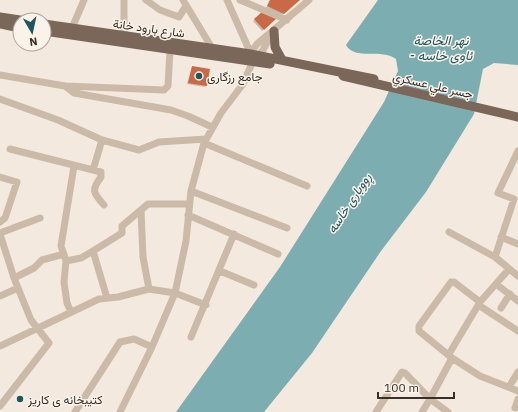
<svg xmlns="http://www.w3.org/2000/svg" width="518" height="412" viewBox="0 0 518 412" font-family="'IBM Plex Sans',Vazirmatn,sans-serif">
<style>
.water{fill:#7caeb1}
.shadow{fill:#0003}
.building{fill:#c96946}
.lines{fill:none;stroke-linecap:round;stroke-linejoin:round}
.minor{stroke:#ccbaa9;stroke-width:7}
.major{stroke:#7b665a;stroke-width:9}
.major-bridge{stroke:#7b665a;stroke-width:9}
.poi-dot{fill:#1d565c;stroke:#faf3ea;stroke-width:1.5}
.labels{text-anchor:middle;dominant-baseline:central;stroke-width:3;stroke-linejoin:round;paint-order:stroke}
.street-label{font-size:12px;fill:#392e29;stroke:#faf3ea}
.poi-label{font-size:12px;fill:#392e29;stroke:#faf3ea;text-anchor:start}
.water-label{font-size:13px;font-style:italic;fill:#1d565c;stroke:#faf3ea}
</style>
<rect width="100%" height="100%" fill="#f3e9de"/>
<path class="water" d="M378,0H518V65L494,63L483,69L474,114L426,192L381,251L312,353L264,412H176L280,267L384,102L398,71L396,59C382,48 355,61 346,45Z"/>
<path class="shadow" d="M270,0H299L281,15L266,8Z
M264,12L275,18L262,31L253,21Z
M192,67L206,86L205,87L187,84Z"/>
<path class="building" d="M270,0H300L284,14L267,6Z
M264,10L277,18L264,30L254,19Z
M192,66L210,69L207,86L188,83Z"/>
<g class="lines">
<path class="minor" d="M124,0V37
M146,0L160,10L179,17L186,6
M183,0L212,48
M227,0L251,54
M240,0L287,20
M72,28L84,0
M252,58V51L257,44L309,0
M0,75L65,86L164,90L168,86L170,50
M65,86L74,93L171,110L188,116L212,127
M0,99L58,120L102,140L139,150L159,142L206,139
M204,143L307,186
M10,149L101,172V177C91,190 93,193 104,205
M93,170L102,140
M0,177L17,182L5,218L0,222
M191,191L287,228
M141,210L143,257L149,289
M188,215L278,254
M449,232L495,257L518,276
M0,233L40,218
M0,234L14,278L31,320L49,343L0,406
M501,237L518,244
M495,257L514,199L498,193L518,151
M66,261L81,258L93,251
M220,271L254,285
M14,278L34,268L42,260L64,254
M496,284L518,301
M0,296L18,288
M107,298L93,251L122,233V226L148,204H188
M480,302L454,282H451L419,326V331L452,358L480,376L518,391
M480,306L518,331
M501,308L510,294
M71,312L67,303L64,282L66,261L61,246L74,166
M191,337L234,234
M0,346L99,299L118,297L149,289L175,293L206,305
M449,354L480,302L509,269
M509,387L518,372
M515,408L518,399
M75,412L120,342L134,339L152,347
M120,412L152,347L175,293L186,241L191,191L204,143L221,113L243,84L253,61L263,50L272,33
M376,412L402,372L405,373L430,399L452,358
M422,412L430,399L448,412"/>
<path class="major" d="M0,17L20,20
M0,24L20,28
M44,24L251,54L374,79
M44,31L270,64
M274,31L275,47L282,60"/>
<path class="major-bridge" d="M343,76L518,117"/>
</g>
<g class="poi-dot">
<circle cx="199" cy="76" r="4"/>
<circle cx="20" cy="399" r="4"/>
</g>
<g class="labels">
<g class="street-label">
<text transform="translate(149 28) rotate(8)">شارع بارود خانة</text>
<text transform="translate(433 85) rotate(13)">جسر علي عسكري</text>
</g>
<g class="poi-label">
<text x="207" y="76">جامع رزگاری</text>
<text x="28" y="399">كتيبخانه ى كاريز</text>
</g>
<g class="water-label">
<text x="441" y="40">نهر الخاصة<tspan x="441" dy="15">- ئاوی خاسە</tspan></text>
<text transform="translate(349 203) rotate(-57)">ڕووباری خاسە</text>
</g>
</g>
<g transform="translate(32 32) rotate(171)"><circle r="19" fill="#faf3ea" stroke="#ada49d"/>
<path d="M0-3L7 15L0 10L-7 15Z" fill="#1d565c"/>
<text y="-6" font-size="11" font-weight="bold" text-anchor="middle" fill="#392e29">N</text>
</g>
<path d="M378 392v6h76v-6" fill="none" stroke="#392e29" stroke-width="2"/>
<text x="384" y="392" font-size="12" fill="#392e29" stroke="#faf3ea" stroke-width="3" paint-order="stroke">100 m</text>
</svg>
